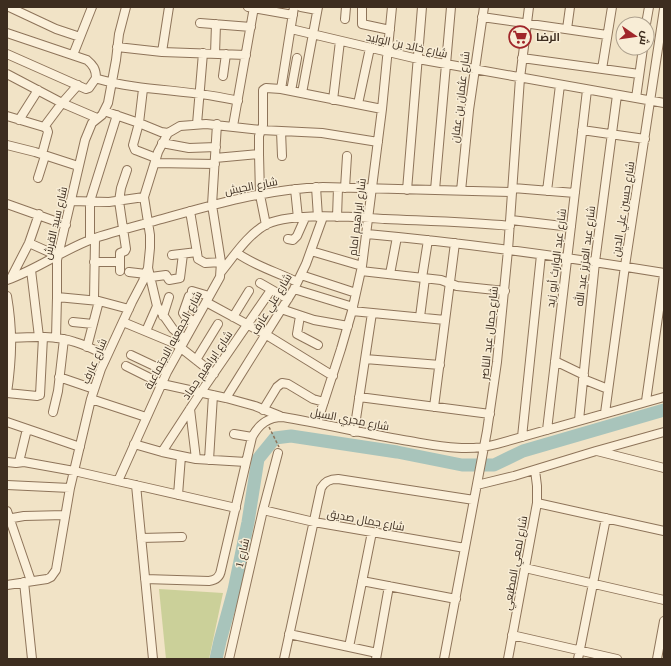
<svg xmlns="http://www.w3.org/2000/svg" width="671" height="666" viewBox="0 0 671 666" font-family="'Times New Roman',Cairo,serif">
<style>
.green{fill:#cbd099}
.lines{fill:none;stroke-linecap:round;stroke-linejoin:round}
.river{stroke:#a8c4bb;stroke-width:13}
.minor-casing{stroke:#8e745a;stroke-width:10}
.path{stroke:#8e745a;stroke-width:1.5;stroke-dasharray:3 2;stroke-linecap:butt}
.minor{stroke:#fbf0da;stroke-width:8}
.labels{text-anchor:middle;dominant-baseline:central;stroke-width:3;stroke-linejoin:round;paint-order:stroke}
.poi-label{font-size:11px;font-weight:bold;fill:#3d2d1f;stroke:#f8edd6;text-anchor:start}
.street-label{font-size:11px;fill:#3d2d1f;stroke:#f8edd6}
</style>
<rect width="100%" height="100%" fill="#f1e3c6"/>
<path class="green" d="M159,589L223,593L209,659H166Z"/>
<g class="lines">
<path class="river" d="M216,659L220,641L234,590L248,522L258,459L275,438L291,436L397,452L462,465H494L523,451L664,410"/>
<g class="minor-casing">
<path id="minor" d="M9,7L56,29L80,37
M248,7L293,15
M301,7L317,10
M362,7V24L390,30
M482,17L607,35
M345,19L346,7
M200,23L251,27
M646,24L649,7
M291,29L418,59L664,103
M567,29L570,7
M7,33L87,60C93,65 96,69 96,78L98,79C144,92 192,89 238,101
M117,47L162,52L246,55
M162,52L169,7
M7,54L86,89L89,88L96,78
M215,54L216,24
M73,55L92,7
M522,58L639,74
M602,69L612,7
M7,74L62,103L97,118
M223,76L226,54
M143,89L139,123L133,145L135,150L138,151L156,158
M281,89L294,7
M291,91L297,58
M302,93L318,7
M636,98L643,48
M333,100L340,41
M358,104L370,48
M104,111L139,123L161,132L168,133
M7,116L44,127
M19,120L38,90
M197,124L203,53
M233,126L254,7
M44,127L62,103L78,85
M582,130L645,139
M281,131L282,156
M162,143L189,148L216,147
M7,145L35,152L78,166
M42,154L48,132L47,129L44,127
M215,158L259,154
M155,163L215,164
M38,178L45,156
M316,187L318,217
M345,188L347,156
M513,188L575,193
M295,189L298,218
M407,190L422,7
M435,190L451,7
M461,191L469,110L484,7
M547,191L560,85
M71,201L109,202L144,197
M7,204L66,225
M190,211L198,259L205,263L221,262
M337,217L338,188
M511,220L571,227
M266,225L260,195L259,154V136L263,125V90L266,88L281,89L382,109
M367,234C466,243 566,257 664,273
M288,239L293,240L297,236L305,218
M90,240V201L117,115
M29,243L58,256
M311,251L362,266
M237,253C255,266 277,272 297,282
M172,255L197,252
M94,262H120
M148,268L157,306L173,329L185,339
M31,270L39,337
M120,271V253L125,251L126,249L119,201L121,188L127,170
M361,271L441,280L457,286L505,291
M129,272L146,274
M221,272C234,256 248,234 267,224C294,212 355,217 385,219C427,221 469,222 510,226
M390,274L397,237
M301,275L356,293
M151,277L166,275L169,280L180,278L183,254
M11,278L29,243L39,214
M422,278L428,240
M7,280C38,269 64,249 95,238C117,231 140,225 162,219C215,204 268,189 323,187L512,192
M260,283L288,299
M294,289L353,307
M192,291L209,296
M7,296C13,331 12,358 7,393
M189,296L183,313L185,316L195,322
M57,297L99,301L129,309
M94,300L95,239
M206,302L265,334L333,376
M281,309L314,320L348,326
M352,311L445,320
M163,316L169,297
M300,316L297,334L318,345
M233,317L249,291
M420,317L425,278
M73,322L93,324
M123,322L176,344L214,374
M146,331L157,306
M7,338C30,337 53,335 75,342C86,345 97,351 107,356
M56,338L57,297V260L85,140L92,123L102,115L108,103L116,60L119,34L126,7
M87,347L99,301
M131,355L167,372
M365,359L440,365
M196,360L218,324
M555,361L584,375
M126,366L162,384L226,398L255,406L280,416
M59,377L94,389
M583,379L608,389
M7,393L37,396L40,395L43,337
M359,397L490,414
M226,398L294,289L306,264L323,217
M91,399L146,417
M646,401L664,275
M434,407L455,243
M190,409L196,459
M263,410L277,387L282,383L288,384L313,399L324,402
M53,412L58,391L64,339
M605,413L625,266L664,9
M579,420L595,262L617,95
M7,422L80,447
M317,423L341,349L352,311L362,266L382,109L392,7
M547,430L587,90
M354,432L372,313
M234,434L252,437
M522,437L541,255
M134,444L162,452L196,459L246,462
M597,451L664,468
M162,452L201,392L271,290
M209,460L213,395
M7,462L16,463L24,462L74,471L236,508
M19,462L27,429
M118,481L167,372L220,277L221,262L212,205L217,124
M7,485L70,488
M136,485L153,659
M477,485L514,476L596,451L664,432
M178,495L181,456
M537,503L664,531
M263,510L314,522L465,548
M7,511L31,581
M7,519L24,516L65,515
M141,538L182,537
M525,568L664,600
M145,579L209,581C216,580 220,577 221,570L252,437C259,424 268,417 283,417C323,424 363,433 403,440C435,445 465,453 497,444L664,397
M362,581L456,599
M24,582L32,659
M7,585L47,579L51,577L56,570L70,488L91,399L101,369L132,302L143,281L148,268L150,248V235L144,197L158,152L168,133L180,126L206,124L261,130L322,133L378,142
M289,634L377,653
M512,635L617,659
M349,647L372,532
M229,659L263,510L278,453
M284,659L321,488C325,481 330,479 338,479L474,500
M376,659L389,586
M444,659L487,431L497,362L508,250L520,78L529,7
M508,659L537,503V486L535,470
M578,659L606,518
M657,659L664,621"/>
</g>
<path class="path" d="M269,427L279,447"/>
<use href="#minor" class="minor"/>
</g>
<defs>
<g id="supermarket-ring" transform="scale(1.15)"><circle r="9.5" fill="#f8edd6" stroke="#a0262a" stroke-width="1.5"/><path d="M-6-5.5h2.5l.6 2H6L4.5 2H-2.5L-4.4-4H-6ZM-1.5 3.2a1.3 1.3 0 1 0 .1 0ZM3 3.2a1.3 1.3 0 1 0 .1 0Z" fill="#a0262a"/></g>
</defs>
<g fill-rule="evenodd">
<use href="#supermarket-ring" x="520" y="37"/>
</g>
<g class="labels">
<g class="poi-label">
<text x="536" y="37">الرضا</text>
</g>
<g class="street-label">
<text transform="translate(407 45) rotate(12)">شارع خالد بن الوليد</text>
<text transform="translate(460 97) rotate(-83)">شارع عثمان بن عفان</text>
<text transform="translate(251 186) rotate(-11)">شارع الجيش</text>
<text transform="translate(623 209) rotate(-81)">شارع حسين علي الدين</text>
<text transform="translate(357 217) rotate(-83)">شارع ابراهيم امام</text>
<text transform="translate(55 223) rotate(-77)">شارع سيد القرش</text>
<text transform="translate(585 256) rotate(-83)">شارع عبد العزيز عبد الله</text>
<text transform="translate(556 258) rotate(-83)">شارع عبد الوارث أبو زيد</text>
<text transform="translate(271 304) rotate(-59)">شارع علي عارف</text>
<text transform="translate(489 333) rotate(-84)">شارع جمال عبد الناصر</text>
<text transform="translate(173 340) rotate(-62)">شارع الجمعيه الاجتماعية</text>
<text transform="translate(94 361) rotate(-67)">شارع عارف</text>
<text transform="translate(207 365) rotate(-56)">شارع ابراهيم حماد</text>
<text transform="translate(350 419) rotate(11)">شارع مجري السيل</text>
<text transform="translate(366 520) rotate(10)">شارع جمال صديق</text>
<text transform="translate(242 553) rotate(-77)">شارع 1</text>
<text transform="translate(515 563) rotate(-80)">شارع لمعي المطيعي</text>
</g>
</g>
<rect width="671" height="666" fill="none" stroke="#3d2d1f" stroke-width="16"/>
<g transform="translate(635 36) rotate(103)"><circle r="19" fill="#f8edd6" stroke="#ada08d"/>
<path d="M0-3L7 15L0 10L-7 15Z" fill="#a0262a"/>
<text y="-6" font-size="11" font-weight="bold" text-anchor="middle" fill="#3d2d1f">ش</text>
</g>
</svg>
